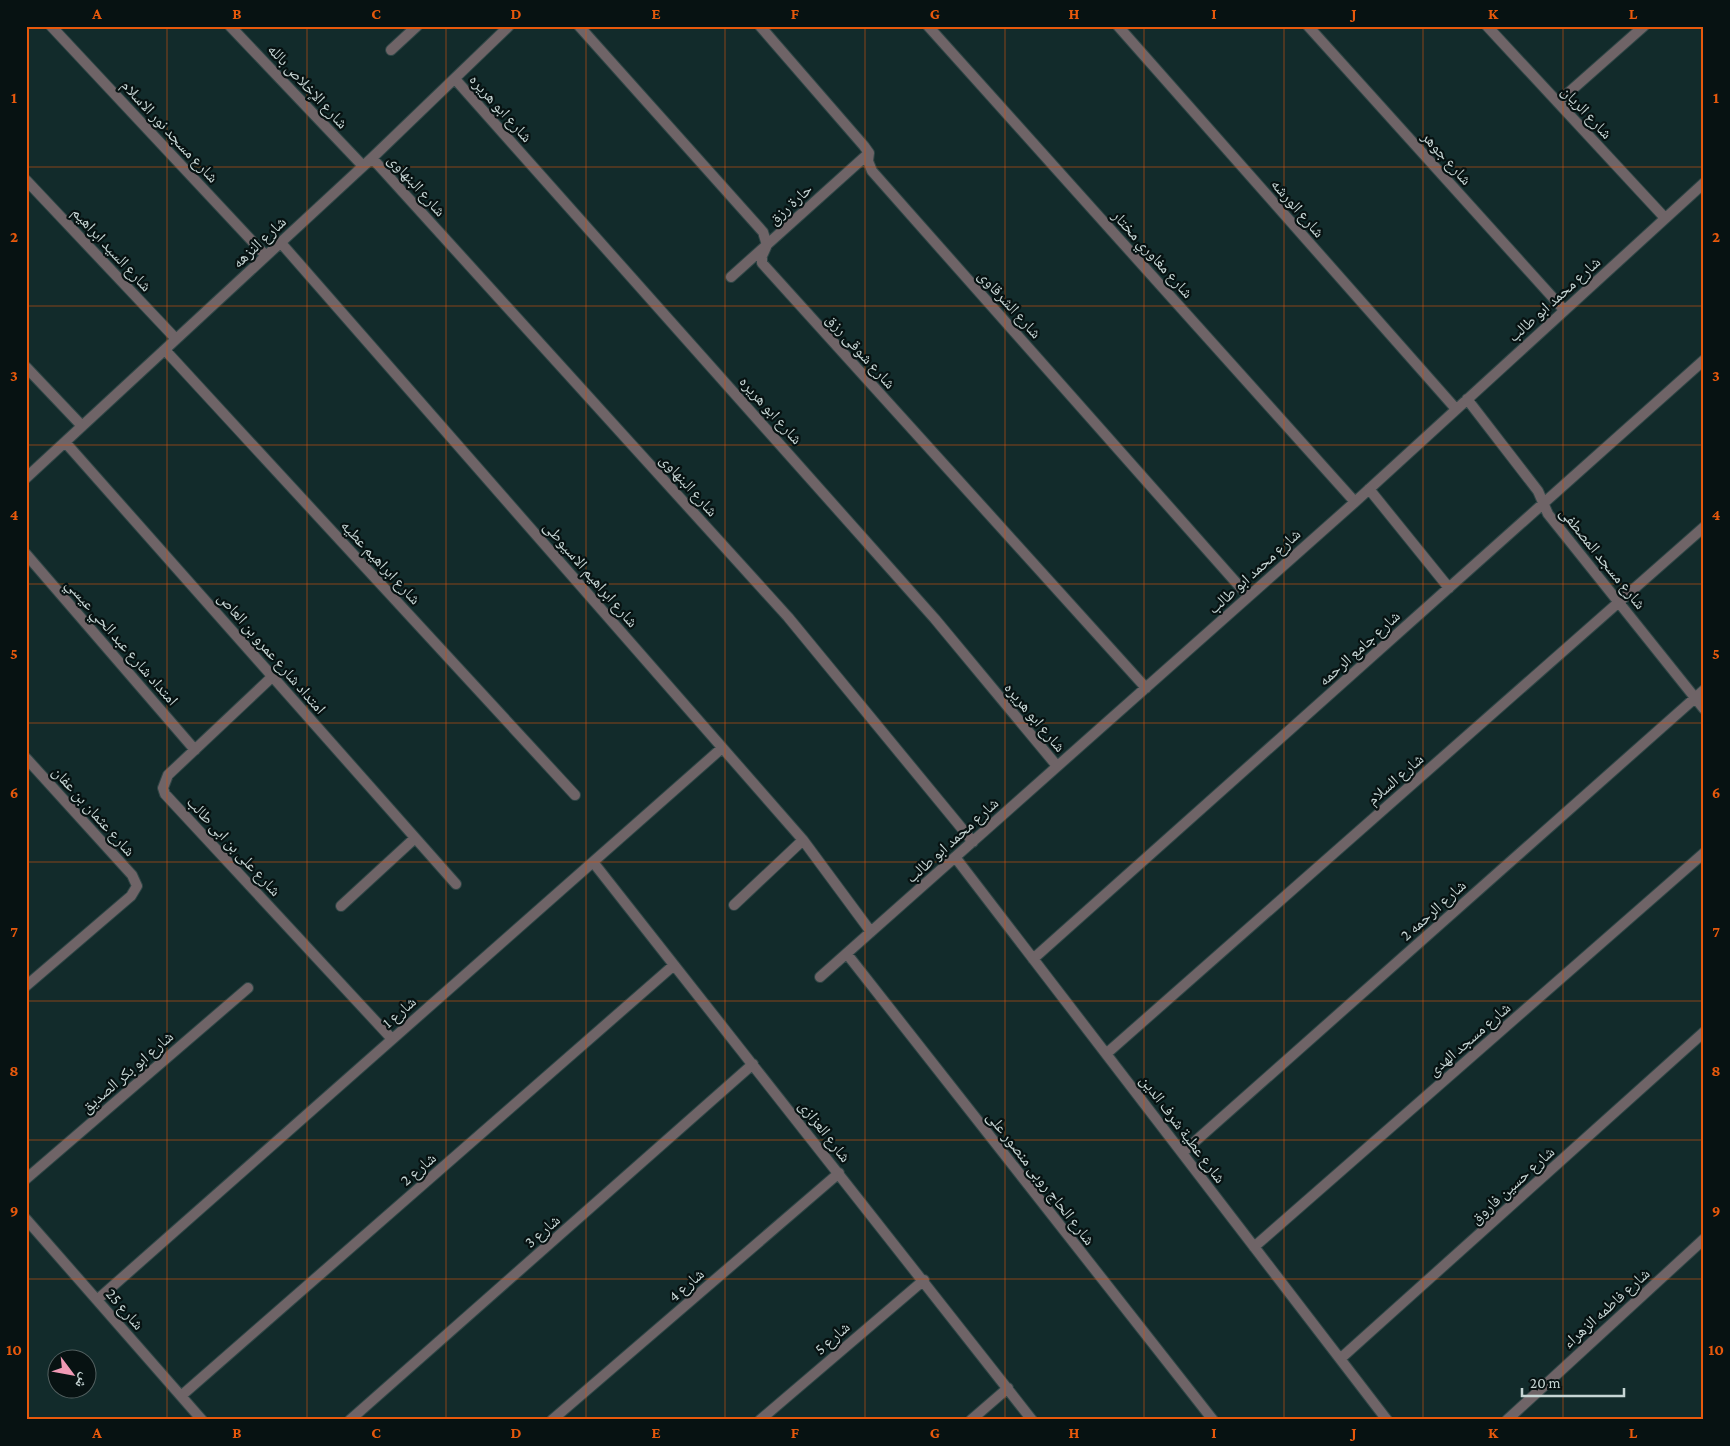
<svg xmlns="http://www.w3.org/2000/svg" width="1730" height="1446" viewBox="0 0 1730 1446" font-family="'Crimson Pro','Noto Naskh Arabic',serif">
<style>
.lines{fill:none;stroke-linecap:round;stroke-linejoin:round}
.minor-casing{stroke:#2f4646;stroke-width:12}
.minor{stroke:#6f6467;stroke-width:10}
.grid{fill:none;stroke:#e8590c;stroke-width:1;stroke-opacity:0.55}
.labels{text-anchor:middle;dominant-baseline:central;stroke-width:4.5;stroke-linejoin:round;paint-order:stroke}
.street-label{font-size:16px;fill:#c6d5d4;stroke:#071212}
.neatline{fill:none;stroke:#e8590c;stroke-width:2}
.grid-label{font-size:16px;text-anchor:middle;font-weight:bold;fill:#e8590c}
</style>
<rect width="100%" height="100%" fill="#122b2b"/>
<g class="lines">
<g class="minor-casing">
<path id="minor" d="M51,26L266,256
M230,26L363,166
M579,26L763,232L767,245L762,256V263L1146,688
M760,26L864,146L869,153L868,161L872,171L1248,596
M928,26L1355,502
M1118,26L1456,409
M1308,26L1564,310
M1487,26L1665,218
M391,50L417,26
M455,79L935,619L1057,766
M1558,102L1644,26
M372,158L788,617L973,842
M26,180L176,339
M281,243L803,840L871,932
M731,277L869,153
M165,350L575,795
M26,367L82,426
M1467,399L1538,491L1548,514L1704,709
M65,442L456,884
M26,478L372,158L509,26
M1369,489L1449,588
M26,554L195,750
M273,676L168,775L163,788L165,794L392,1039
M26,758L132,875L137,886L131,896L26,986
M955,857L1387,1420
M593,862L1032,1420
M734,905L803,840
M341,906L415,838
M847,954L1213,1420
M1033,959L1704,360
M820,977L1355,502L1704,183
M1106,1054L1704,527
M1182,1153L1704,690
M26,1179L248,988
M26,1219L202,1420
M1254,1247L1704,853
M97,1300L722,748
M1340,1359L1704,1032
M181,1396L674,965
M350,1420L753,1064
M552,1420L839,1173
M760,1420L924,1280
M971,1420L1008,1388
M1507,1420L1704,1239"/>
</g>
<use href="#minor" class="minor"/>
</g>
<path class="grid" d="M167,26V1420M307,26V1420M446,26V1420M586,26V1420M725,26V1420M865,26V1420M1005,26V1420M1144,26V1420M1284,26V1420M1423,26V1420M1563,26V1420M26,167H1704M26,306H1704M26,445H1704M26,584H1704M26,723H1704M26,862H1704M26,1001H1704M26,1140H1704M26,1279H1704"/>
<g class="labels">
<g class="street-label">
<text transform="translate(308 86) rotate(47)">شارع الإخلاص بالله</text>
<text transform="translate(501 108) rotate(48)">شارع ابو هريره</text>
<text transform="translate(1587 112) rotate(47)">شارع الريان</text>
<text transform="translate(170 131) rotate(47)">شارع مسجد نور الاسلام</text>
<text transform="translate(1447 158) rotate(48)">شارع جوهر</text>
<text transform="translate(417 185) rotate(48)">شارع البنهاوى</text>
<text transform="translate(790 204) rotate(-42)">حارة رزق</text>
<text transform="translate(1298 208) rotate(49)">شارع الورشه</text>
<text transform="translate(259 242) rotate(-43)">شارع النزهه</text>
<text transform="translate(112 249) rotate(47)">شارع السيد ابراهيم</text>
<text transform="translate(1153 254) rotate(48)">شارع مغاوري مختار</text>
<text transform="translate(1554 299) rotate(-42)">شارع محمد ابو طالب</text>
<text transform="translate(1010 304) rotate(48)">شارع الشرقاوى</text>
<text transform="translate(861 351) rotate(48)">شارع شوقى رزق</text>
<text transform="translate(771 410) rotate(48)">شارع ابو هريره</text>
<text transform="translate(689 485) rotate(48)">شارع البنهاوى</text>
<text transform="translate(1603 558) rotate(51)">شارع مسجد المصطفى</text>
<text transform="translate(381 562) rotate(47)">شارع ابراهيم عطيه</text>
<text transform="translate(1254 571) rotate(-42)">شارع محمد ابو طالب</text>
<text transform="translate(591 574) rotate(49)">شارع ابراهيم الاسيوطى</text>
<text transform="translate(122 642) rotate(49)">امتداد شارع عبد الحي عيسي</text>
<text transform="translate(1359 648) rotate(-42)">شارع جامع الرحمه</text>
<text transform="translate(272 653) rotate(49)">امتداد شارع عمرو بن العاص</text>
<text transform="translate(1035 717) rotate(50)">شارع ابو هريره</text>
<text transform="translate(1395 779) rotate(-41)">شارع السلام</text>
<text transform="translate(94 811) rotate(48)">شارع عثمان بن عفان</text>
<text transform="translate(952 840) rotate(-42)">شارع محمد ابو طالب</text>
<text transform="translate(234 846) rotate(47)">شارع على بن ابى طالب</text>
<text transform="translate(1433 910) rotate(-42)">شارع الرحمه 2</text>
<text transform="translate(399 1012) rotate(-41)">شارع 1</text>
<text transform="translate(1469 1039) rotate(-41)">شارع مسجد الهدى</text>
<text transform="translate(127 1072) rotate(-41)">شارع ابو بكر الصديق</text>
<text transform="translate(1183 1129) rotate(53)">شارع عطية شرف الدين</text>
<text transform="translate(825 1131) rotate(52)">شارع العزازى</text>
<text transform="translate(418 1169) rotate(-41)">شارع 2</text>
<text transform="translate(1041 1178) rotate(52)">شارع الحاج روبى منصور على</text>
<text transform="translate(1512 1185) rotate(-42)">شارع حسين فاروق</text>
<text transform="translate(542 1231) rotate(-41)">شارع 3</text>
<text transform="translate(686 1285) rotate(-41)">شارع 4</text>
<text transform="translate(1606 1308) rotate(-42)">شارع فاطمه الزهراء</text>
<text transform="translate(125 1309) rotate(49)">شارع 25</text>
<text transform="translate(832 1338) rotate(-41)">شارع 5</text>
</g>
</g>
<rect width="1730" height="1446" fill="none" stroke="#071212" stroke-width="55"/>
<g transform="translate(72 1374) rotate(122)"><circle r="24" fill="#071212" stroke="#536060"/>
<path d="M0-4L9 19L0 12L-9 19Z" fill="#f09ab5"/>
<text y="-8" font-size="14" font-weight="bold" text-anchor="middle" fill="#c6d5d4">ش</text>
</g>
<path d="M1522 1388v8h102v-8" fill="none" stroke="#c6d5d4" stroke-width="2.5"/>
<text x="1530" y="1388" font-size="15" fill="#c6d5d4" stroke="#071212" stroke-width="4" paint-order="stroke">20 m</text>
<rect x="28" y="28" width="1674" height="1390" class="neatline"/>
<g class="grid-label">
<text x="97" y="19">A</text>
<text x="237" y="19">B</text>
<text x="376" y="19">C</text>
<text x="516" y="19">D</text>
<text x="656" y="19">E</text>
<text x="795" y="19">F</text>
<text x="935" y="19">G</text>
<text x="1074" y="19">H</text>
<text x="1214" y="19">I</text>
<text x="1354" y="19">J</text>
<text x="1493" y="19">K</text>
<text x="1633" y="19">L</text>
<text x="14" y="103">1</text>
<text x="1716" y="103">1</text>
<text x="14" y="242">2</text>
<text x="1716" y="242">2</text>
<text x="14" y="381">3</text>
<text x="1716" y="381">3</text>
<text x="14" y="520">4</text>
<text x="1716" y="520">4</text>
<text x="14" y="659">5</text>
<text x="1716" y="659">5</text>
<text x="14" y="798">6</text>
<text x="1716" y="798">6</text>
<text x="14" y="937">7</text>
<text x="1716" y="937">7</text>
<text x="14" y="1076">8</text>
<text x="1716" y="1076">8</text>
<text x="14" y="1216">9</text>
<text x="1716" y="1216">9</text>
<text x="14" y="1355">10</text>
<text x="1716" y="1355">10</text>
<text x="97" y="1438">A</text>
<text x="237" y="1438">B</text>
<text x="376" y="1438">C</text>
<text x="516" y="1438">D</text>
<text x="656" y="1438">E</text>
<text x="795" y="1438">F</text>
<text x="935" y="1438">G</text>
<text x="1074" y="1438">H</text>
<text x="1214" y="1438">I</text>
<text x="1354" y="1438">J</text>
<text x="1493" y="1438">K</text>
<text x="1633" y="1438">L</text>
</g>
</svg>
